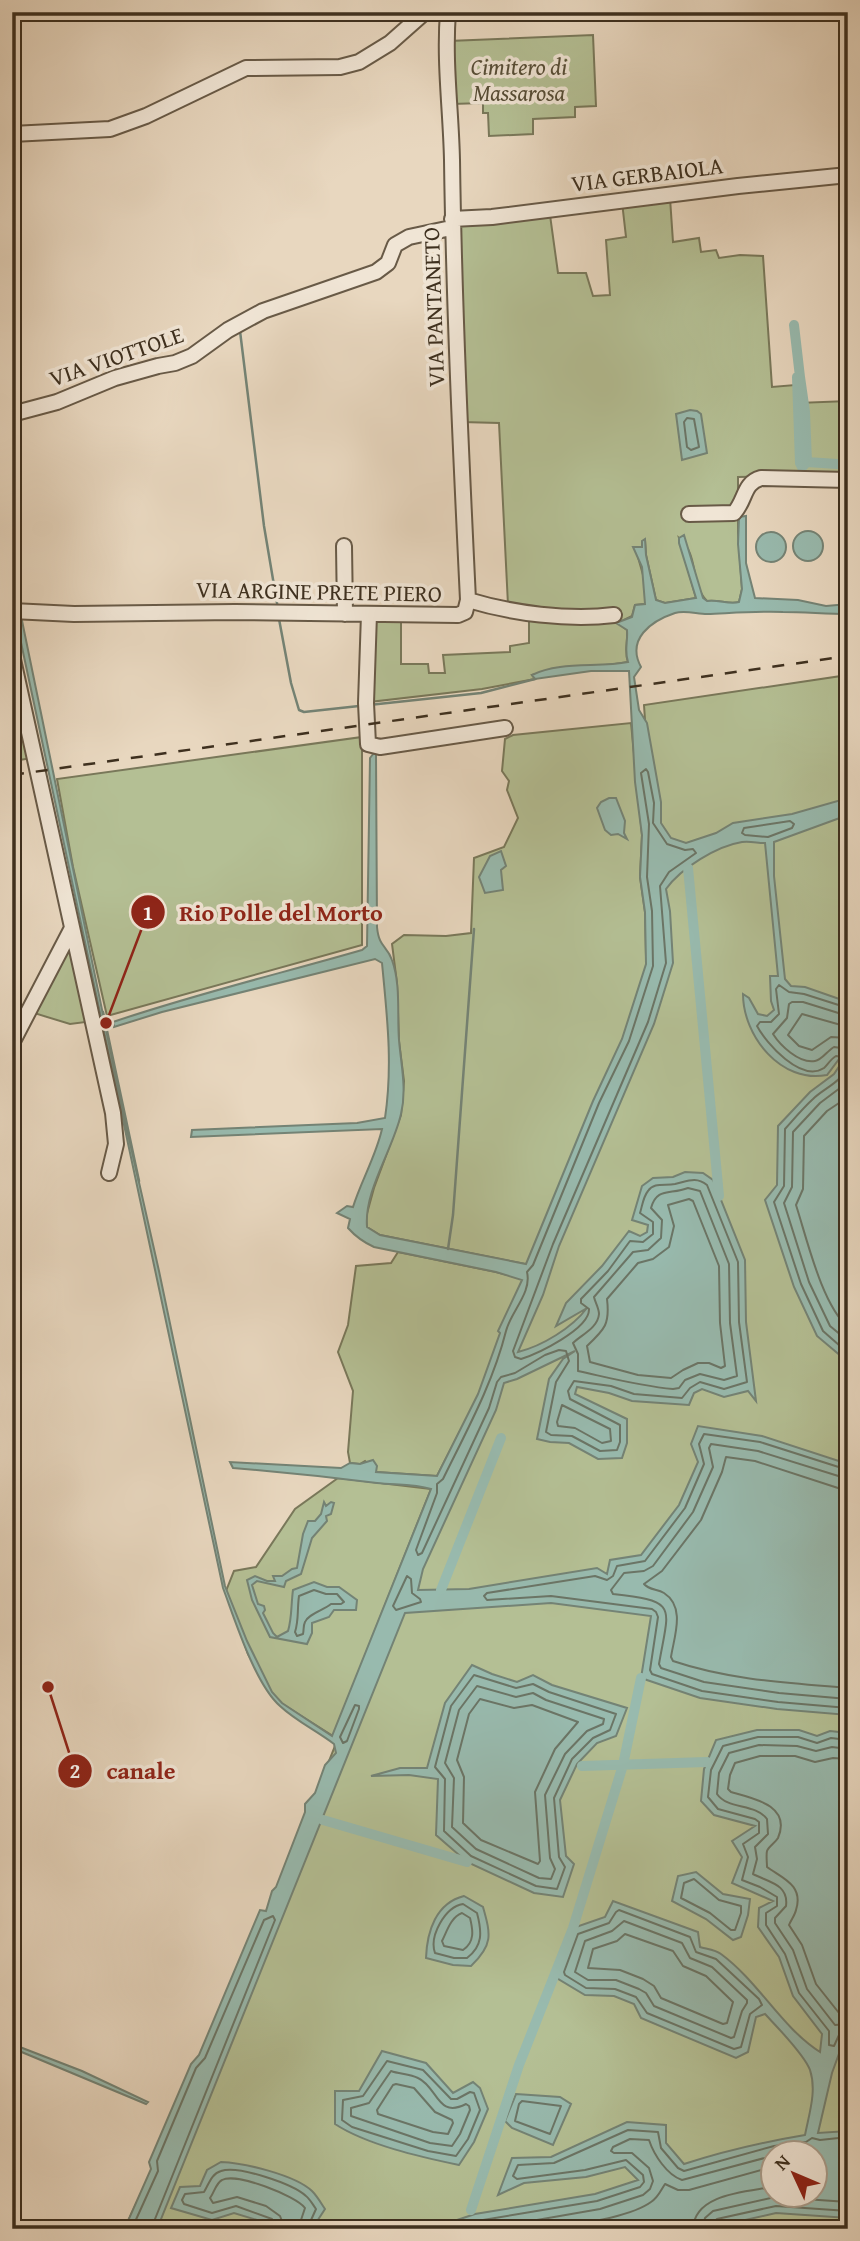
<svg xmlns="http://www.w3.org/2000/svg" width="860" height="2241" viewBox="0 0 860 2241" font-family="'Gentium Book Plus',serif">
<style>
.green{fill:#b4bf94;stroke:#79785a;stroke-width:2;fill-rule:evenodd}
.water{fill:#98baae;stroke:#748375;stroke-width:2;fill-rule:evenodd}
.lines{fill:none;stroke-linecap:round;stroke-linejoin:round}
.shore{stroke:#6b7566;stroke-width:2}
.stream{stroke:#748375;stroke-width:2.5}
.canal{stroke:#98baae;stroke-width:10}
.minor-casing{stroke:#685a47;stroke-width:18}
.minor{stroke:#f0e5d5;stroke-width:14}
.rail{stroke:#3e301f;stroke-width:2.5;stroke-dasharray:12 12;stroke-linecap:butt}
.labels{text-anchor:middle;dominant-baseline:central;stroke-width:7;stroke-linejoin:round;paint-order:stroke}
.park-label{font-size:23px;font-style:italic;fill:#564d36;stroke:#f0e5d5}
.street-label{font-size:23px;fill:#3e301f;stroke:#f0e5d5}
.leader{fill:none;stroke:#8f2418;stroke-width:2.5}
.callout-dot{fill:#8f2418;stroke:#f0e5d5;stroke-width:2.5}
.mark-label{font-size:21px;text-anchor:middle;font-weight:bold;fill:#fff}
.callout-label{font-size:24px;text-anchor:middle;font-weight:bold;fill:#8f2418;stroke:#f0e5d5;stroke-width:7;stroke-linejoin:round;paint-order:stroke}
</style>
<rect width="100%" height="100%" fill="#e8d7bf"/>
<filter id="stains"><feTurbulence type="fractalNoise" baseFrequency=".00286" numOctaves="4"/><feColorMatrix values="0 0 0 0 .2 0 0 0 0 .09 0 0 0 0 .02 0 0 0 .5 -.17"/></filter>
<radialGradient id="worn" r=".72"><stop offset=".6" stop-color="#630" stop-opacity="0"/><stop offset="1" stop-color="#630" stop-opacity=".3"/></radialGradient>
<path class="green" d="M593,35L596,106L575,107V117L533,119V134L489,136L488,113H483V103L452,104L449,41Z
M670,198L673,242L699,238L701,252L716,250L719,258L740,255L763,256L772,387L795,385L798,403L848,401V475L738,477V533L742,589L739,602C729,605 718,599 707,601C689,582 700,556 679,538L696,598L665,603L656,600L646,555L645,540L642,547L636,550L645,582V604L635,605L632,616L618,623L627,630C628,642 624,651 628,662C595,668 566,666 532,675L535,679L482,689L369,702L372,618L401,619V664H428L429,673H445L443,655L510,652V646L529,643V616L508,605L499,423L462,422L456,223L550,215L558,273H586L593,296L610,295L606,240L626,237L622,202Z
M12,664L33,758L12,761Z
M848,675V2229H120L129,2219L252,1955L460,1431L437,1476L376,1472L365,1461L360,1464L350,1463L348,1452L353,1391L338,1352L348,1325L356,1266L391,1263L398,1252L496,1272L522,1279L525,1264L380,1235L367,1227L366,1217L374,1188L401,1115L404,1081L399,1041L397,983L392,944L404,935L446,936L471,933L474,858L504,847L518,818L507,790L509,781L502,771L505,739L513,735L631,723L642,835L640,877L645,912L646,957L659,925L644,705ZM772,2154H814V2196H772Z
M362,737V945L107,1016L73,867L57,779Z
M70,940L86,1022L70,1024L34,1013Z
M338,1478L431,1489L333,1736L273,1698L248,1654L226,1591L234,1571L256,1567L295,1509Z"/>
<path class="water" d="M690,410L697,411L701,414L707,453L682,460L676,414Z
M746,516V563L755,598L798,600L826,606L848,604V614C826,614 805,612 783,612C758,611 732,613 707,614C697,614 685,610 675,613C651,621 626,639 641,667L634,677L639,710L647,723L661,802V823L671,838L686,843L716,833L733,823L792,814L848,798V815L774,842V876L785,979L791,986L805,987L848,1002V1047L827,1075C781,1084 743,1036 743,994L749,998L758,1014L767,1016L774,1010L771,1001L770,976H778L765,843C758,843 750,841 742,842C717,846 681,868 666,889L670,911L673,963L654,1024L559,1246L543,1295L518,1352C542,1346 572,1328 587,1308L556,1326L566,1303L602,1266L629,1231L640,1236L647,1232L648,1225L632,1220L642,1186L653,1178L673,1177L685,1172L703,1173L713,1180L745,1260L746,1322L756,1401L748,1391L724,1397L702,1389L694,1393L689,1405L632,1401L609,1393L577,1387L575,1394L627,1419V1443L622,1458L598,1459L569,1443L550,1442L537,1439L549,1379L563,1359L575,1351L517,1379L504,1383L496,1410L423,1569L418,1590L469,1589L597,1568L607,1574L610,1560L641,1555L679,1505L698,1462L691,1444L698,1426L762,1436L848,1464V1715L777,1709L700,1698L641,1678L651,1616L551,1603L405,1613L157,2229H120L128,2221L151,2169L149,2162L191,2064L199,2055L260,1910L266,1911L272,1891L276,1887L305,1812V1804L315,1793L325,1765L336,1753L334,1744C317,1731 296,1721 280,1706C255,1684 235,1620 223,1588L23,652L12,599V572L122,1107L159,1271L225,1586L247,1641L272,1692L282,1703L332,1736L431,1489C414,1484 395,1485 377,1483C329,1477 281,1472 233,1468L230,1462L341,1468L350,1463L360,1464L373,1460L377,1466L376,1472L437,1476L478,1394L500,1333L498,1331L522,1280L496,1272L374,1247C363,1242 356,1237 348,1228L350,1219L337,1213L347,1206L353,1207C361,1181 376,1156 382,1129L191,1137L192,1130L357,1123L385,1118C393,1064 387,1016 382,963L375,959L162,1012L114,1027L113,1022C195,994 279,974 362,950L367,946L370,758L374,753L376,754L377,927C379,948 387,945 392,960C401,985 397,1014 399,1040C401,1065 407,1089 401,1114C393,1150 364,1190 367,1227L380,1235L526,1264L593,1101L622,1039L646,964L645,912L640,877L642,835L635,782L629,671H591L535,679L532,675C560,661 597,668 628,662C624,651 628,642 627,630L616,623L632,617L635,605L645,604L642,567L633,547H642V541L645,539L646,555L656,600L665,603L696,598L679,543V538L684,535L703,598L707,601C718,599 729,605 739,602L742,589L738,544L739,517Z
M793 546a15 15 0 1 1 30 0a15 15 0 1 1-30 0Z
M756 547a15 15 0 1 1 30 0a15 15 0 1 1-30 0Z
M609,798H616L625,821L624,833L627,839L618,834L611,835L605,830L597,808L601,802Z
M501,851L506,866L501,870L503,890L485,893L479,877L490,856Z
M848,1053V1362L817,1336L794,1287L765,1200L777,1185L778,1126L810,1092L834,1074Z
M324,1502L326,1506L331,1502L334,1503L331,1514L326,1516L327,1521L312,1538L301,1574L286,1581L284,1587L257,1581L252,1585L258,1604L264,1606L265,1610L263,1613L273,1633L277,1637L288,1631C292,1618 291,1604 293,1590L314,1582L327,1587H339L357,1600L356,1610H334L329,1617L312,1623V1633L307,1644L270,1637L252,1600L247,1580L255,1576L267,1581H275L273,1576H282L292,1569L297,1568L303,1534L308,1521H315L321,1514Z
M472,1665L492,1674L517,1682L533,1675L552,1685L627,1708L616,1736L597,1743L577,1764L560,1800L566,1856L574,1864L563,1897L534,1893L467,1862L436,1835L438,1779L409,1775L371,1776L400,1768H427L445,1703Z
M757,1730H799L817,1736L830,1731L848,1733V2041L844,2040L832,2073L818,2133L848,2131V2218L776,2213L705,2229H430L475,2214L595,2194L638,2180L625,2167L586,2177L524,2183L498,2195L512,2158L551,2157L627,2122L666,2125V2143L684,2164C724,2151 763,2142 805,2135C809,2114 817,2091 810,2070C804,2054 777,2027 765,2014L756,2017L748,2052L736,2058L641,2018L634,2004L614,1996L585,1995L555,1977L573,1928L605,1917L613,1901L698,1932L700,1947C707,1949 716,1950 721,1954C759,1982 781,2027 820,2052L822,2034L793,1996L779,1957L758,1927L759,1908L773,1901L732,1883L742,1857L732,1841L755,1826L714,1815L701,1801L704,1769L716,1740ZM772,2154H814V2196H772Z
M696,1872L723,1894L750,1899L748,1915L741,1937L733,1940L706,1919L672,1901L678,1876Z
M464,1896L483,1907C491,1935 493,1945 471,1966L453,1965L426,1958C427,1931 436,1903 464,1896Z
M12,2044L82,2071L148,2102L146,2104L12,2048Z
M382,2051L426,2063L453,2093L473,2082L480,2088L488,2109L474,2142L459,2165C421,2157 367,2145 335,2124V2091H359Z
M516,2094L560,2097L571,2104L553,2145L512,2128L505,2121Z
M221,2162C245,2163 295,2175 312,2191C317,2196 321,2203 325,2209L312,2229H274L260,2221L234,2213L212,2220L171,2208L180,2187L200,2186L207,2170Z"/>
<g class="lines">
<path class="shore" d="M687,418L694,419L699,447L691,450L687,447L684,422Z
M646,769L648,772L654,803L653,823L667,844L685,850L693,849L696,853L669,872L660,886L666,963L648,1022L553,1244L513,1351L515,1357L521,1359C537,1354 590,1329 589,1309L581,1303V1299L608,1271L630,1241L643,1242L653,1234V1222L640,1213C642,1207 643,1197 648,1191C654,1182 665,1186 675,1184C688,1181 696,1176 707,1185L738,1262L739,1322L747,1382L724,1389L700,1382L690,1388L682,1398L634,1394L611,1386L574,1381L568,1391L570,1399L620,1425V1442L617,1450L600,1451L572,1436L551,1435L546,1432L556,1382L569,1361L566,1351L559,1350L545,1355L515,1373L501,1377L497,1382L489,1408L422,1553L418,1555L416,1550L437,1493V1484L443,1479C467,1430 493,1383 506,1331C511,1311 532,1293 527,1272L533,1265L599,1103L629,1041L653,966L652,911L647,877L649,824L641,773Z
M790,821L794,824L792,828L768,837L745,835L742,833L744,828Z
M848,1008L804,994L789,992L779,985L776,989L779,1014L771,1022H760L757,1026C766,1043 801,1083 824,1068C828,1064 831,1059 836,1056L843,1057L847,1062C846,1081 825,1087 813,1099C803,1108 794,1119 785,1129L784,1186L774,1202L801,1284L823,1331L848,1353
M848,1016L803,1002H792L789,1004L787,1018L773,1034C780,1045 799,1064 815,1061C822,1060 827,1051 834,1047L848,1049
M848,1027L802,1014L788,1035L799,1046L812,1050L831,1037L848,1038
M848,1082L820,1103L793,1132L792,1187L784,1203L809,1282L830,1326L848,1341
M848,1097L827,1111L804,1136L803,1189L796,1205C807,1239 822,1305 848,1327
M688,1188L700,1191L729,1264L730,1323L737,1376L724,1380L700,1374L685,1380L679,1388L673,1389C640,1386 610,1378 578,1371V1354L573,1343C581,1335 598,1328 599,1314C599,1308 595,1302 594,1297L633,1252L648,1250L661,1238L662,1220L651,1208C657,1187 670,1195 688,1188Z
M689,1199L693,1201L719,1266L720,1323L725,1366L721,1368L709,1363H698L683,1370L671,1378L638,1375L590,1362L587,1346C605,1329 610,1324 607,1299L638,1263L653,1259L669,1247L674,1226L668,1205Z
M562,1405L610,1429L611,1441L602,1443L575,1428L558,1426L557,1422Z
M848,1470L760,1442L704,1434L699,1444L704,1464L685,1508L645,1561L617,1566L613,1576L607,1580L595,1576L487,1593L484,1596L487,1600L551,1596L652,1609L656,1612L658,1617L650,1670L652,1674L702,1691L778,1702L848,1708
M848,1479L758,1451L711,1444L709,1448L713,1467L693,1512L653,1566L644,1571L624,1573L611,1590L613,1594C679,1601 669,1606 659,1664L661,1668L704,1682L779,1693L848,1699
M848,1489L838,1488L755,1461L726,1457L722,1472L701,1520L662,1571L644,1584C649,1590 657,1589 664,1593C686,1607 674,1637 671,1657L673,1661C729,1680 789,1683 848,1688
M407,1576L411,1579L412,1593L420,1599L421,1602L396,1610L393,1606Z
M314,1590L326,1594H337L344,1602L341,1604H331C324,1610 308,1614 305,1622C303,1626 304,1630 303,1634L297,1636L295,1632C299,1620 297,1610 299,1596Z
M474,1675L516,1688L533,1684L549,1692L616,1714L610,1730L593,1738L572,1759L554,1798L559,1857L565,1867L557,1889L536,1886L471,1856L444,1831L445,1779L435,1767L451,1706Z
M477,1686L516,1697L533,1693L546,1700L604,1719L603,1724L587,1731L565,1754L545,1795L550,1858L555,1869L551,1879L539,1878L476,1849L452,1827L454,1778L445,1763L459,1710Z
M480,1699L514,1708L532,1705L578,1722L555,1749L535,1792L540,1861L538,1864L481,1840L463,1823L464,1777L457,1760L469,1714Z
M355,1705L359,1706V1709L347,1741L343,1743L340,1737Z
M848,1740L831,1738L817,1743L798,1737H758L723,1746L711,1770L708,1797L718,1809L755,1819L759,1822V1833L743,1844L748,1857L742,1880L760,1887L777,1897V1906L766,1913V1925L785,1954L799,1993L829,2031V2045L834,2046L839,2035L848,2033
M848,1749L832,1747L816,1751L797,1746L759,1745L729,1753L719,1773L717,1794C728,1810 755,1803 767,1819L768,1834L755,1847L757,1859L753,1874C768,1882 789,1884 786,1906L775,1918V1923L793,1950L807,1989L835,2025L848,2024
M848,1759L833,1758L815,1762L795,1756H760L735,1763L730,1775L728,1789L731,1792C752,1798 792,1805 778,1838C775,1843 769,1846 767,1851C766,1855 767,1863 767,1867C782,1878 804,1885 796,1910C795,1915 791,1920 789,1925L802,1945L816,1984L839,2013L848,2014
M694,1879L719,1900L741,1906V1913L735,1930H731L710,1913L681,1898L684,1883Z
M463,1904L477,1913C482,1932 483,1946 467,1958H454L435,1953C429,1936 445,1907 463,1904Z
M619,1910L690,1937L696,1952L716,1959L759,1999L762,2005L750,2014L741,2047L734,2049L647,2013L636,1997L615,1989L586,1988L565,1975L564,1972L578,1934L609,1923L616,1912Z
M462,1913L470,1918C473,1930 475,1942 463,1950L444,1946L442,1941C447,1931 451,1917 462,1913Z
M624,1921L682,1943L690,1958L712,1967L747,2000V2003L742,2011L734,2037L731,2038L654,2006L646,1993L639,1989L616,1980H588L575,1972L585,1941L612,1931Z
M625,1934L673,1951L683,1966L706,1976L733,2002L727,2023L723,2024L661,1998L654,1986L643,1979L620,1970L588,1968L593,1949L617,1941Z
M387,2061L423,2070L451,2099H457L470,2092L474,2093L480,2110L468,2139L456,2156L428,2151L352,2127L342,2120L343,2100L363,2096Z
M391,2071C399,2074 410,2074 418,2078C438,2087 437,2119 466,2104L469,2106L470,2110L460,2134L452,2146L430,2143L351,2116V2108L369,2103Z
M396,2084L414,2088L435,2112L452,2120L453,2123L448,2134L433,2132L378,2114L377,2110L393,2085Z
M522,2101L561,2106L550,2134L515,2121L519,2104Z
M130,2229L134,2224L158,2171L157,2161L196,2068L205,2058L264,1920L273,1916L275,1920L151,2229
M276,2229L272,2219L236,2206L212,2213L184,2204L182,2200L185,2194L204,2192C209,2184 211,2174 221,2171C238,2165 293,2184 306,2196C310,2199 313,2205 316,2209L307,2229
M285,2229L280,2216L266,2206L237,2197L213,2203L210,2198C214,2193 216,2183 222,2180C236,2172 296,2196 305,2208L298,2229
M453,2229L477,2221L597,2201L640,2187L644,2182L643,2175L626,2160L585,2170L517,2179L513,2176L518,2165L554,2163L628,2130L658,2132L661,2148L678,2168L684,2171L774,2146L806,2142L812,2138L820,2140L848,2137
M485,2229L600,2209L643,2195L650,2189L653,2181L649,2168L632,2153H614L611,2151L613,2147L630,2139L649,2140C654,2155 667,2175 682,2180L772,2156
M548,2229C576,2224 629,2218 651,2202C658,2198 661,2190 665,2184L678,2190H689L772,2167
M693,2229C694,2194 745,2192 772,2187
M703,2229L705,2218L713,2211L775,2197L848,2202
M712,2229L713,2223L717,2219L776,2206L848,2211"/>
<path class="stream" d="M240,331L264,526L278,609
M279,619L291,683L299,710L304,712L359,706
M369,705L481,693L535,679
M103,1012L139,1181
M448,1249L453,1215L474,929"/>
<path class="canal" d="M794,325L800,377
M797,377H800L805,412L807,462L802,467L800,463Z
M807,462L837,464
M688,868L719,1196
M441,1590L501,1438
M582,1766L707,1762
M323,1820L467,1862
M471,2210L519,2065L573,1928L623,1765L641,1678"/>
<g class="minor-casing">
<path id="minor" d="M448,12C444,62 451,111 452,160C454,307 461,454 468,600
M12,134L110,129L146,116L246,68L340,67L359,62L390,43L425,12
M452,219L492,217L738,186L848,175
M12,414L57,402L115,378L158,366L175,363L192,356L228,330L263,311L376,272L388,263L395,245L409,237L451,228
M689,514L734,513C746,500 743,483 761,478L848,480
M344,546L345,614
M12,611L74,614L235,612L458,615L465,612L468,600C511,613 569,621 614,615
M369,614L366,703L368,744L380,747L505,728
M12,655L113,1113L116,1144L109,1173
M12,1043L72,928"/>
</g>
<use href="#minor" class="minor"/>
<path class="rail" d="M12,775L848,656"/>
</g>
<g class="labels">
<g class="park-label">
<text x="519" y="66">Cimitero di<tspan x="519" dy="26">Massarosa</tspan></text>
</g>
<g class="street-label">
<text transform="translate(647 174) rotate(-7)">VIA GERBAIOLA</text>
<text transform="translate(433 307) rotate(-92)">VIA PANTANETO</text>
<text transform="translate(116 356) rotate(-19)">VIA VIOTTOLE</text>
<text transform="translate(319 591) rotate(1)">VIA ARGINE PRETE PIERO</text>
</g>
</g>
<path class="leader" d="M106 1023L148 912M48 1687L75 1771"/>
<g class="callout-dot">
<circle cx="106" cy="1023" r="7"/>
<circle cx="48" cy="1687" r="7"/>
<circle cx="148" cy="912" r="18"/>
<circle cx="75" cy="1771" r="18"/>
</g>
<g class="mark-label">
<text x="148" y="920">1</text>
<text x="75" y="1778">2</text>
</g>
<g class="callout-label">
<text x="281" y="921">Rio Polle del Morto</text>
<text x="141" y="1779">canale</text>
</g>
<rect width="860" height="2241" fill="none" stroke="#e8d7bf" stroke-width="42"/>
<rect x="14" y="14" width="832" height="2213" fill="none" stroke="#3e301f" stroke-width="3.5"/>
<rect x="21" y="21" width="818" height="2199" fill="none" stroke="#3e301f" stroke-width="2"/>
<g transform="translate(794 2174) rotate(314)"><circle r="33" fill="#f0e5d5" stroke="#a99d8c" stroke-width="2"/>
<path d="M0-5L12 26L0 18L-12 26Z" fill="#8f2418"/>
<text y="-10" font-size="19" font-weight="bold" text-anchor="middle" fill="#3e301f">N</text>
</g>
<rect width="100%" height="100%" filter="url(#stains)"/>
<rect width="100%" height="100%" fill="url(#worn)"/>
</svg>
